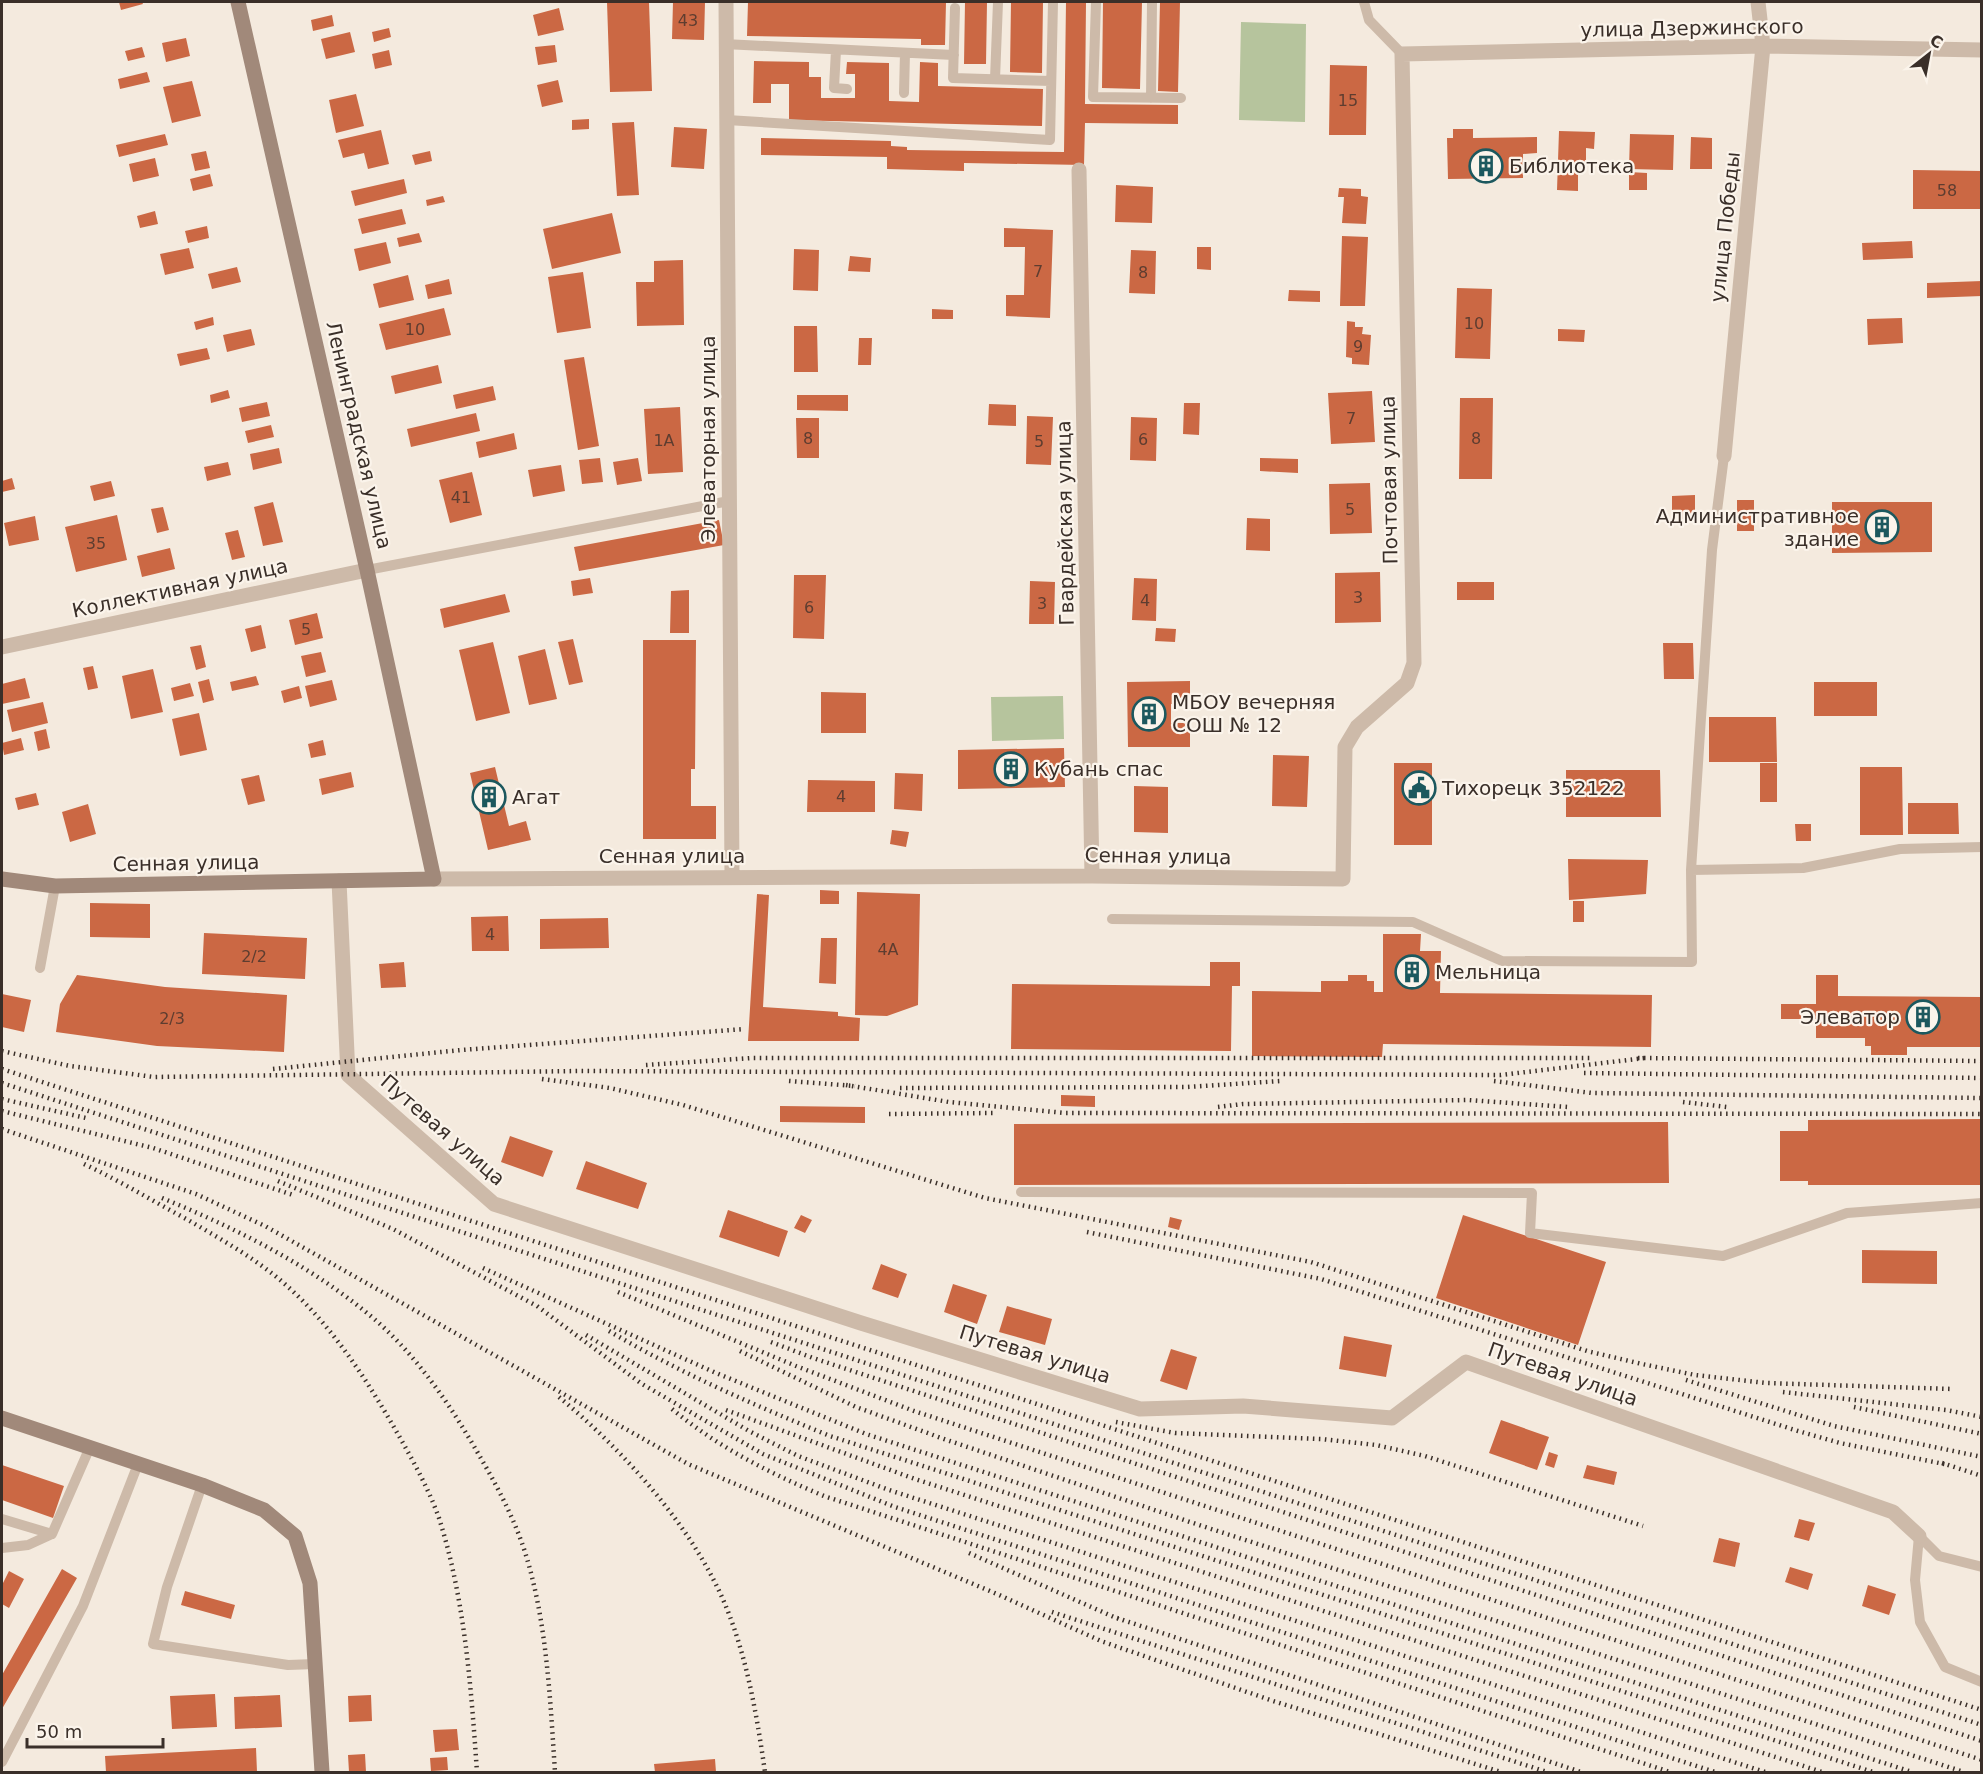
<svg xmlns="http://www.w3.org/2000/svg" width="1983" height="1774" viewBox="0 0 1983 1774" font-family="'DejaVu Sans',sans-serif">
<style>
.green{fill:#b6c49d}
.building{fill:#cb6844}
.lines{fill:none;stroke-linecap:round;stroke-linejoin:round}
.lane{stroke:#cdbaa9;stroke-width:10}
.street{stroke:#cdbaa9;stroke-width:15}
.secondary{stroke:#a1897a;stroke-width:15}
.rail{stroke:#3a2f29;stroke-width:4.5;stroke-dasharray:1.5 4.5;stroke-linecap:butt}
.labels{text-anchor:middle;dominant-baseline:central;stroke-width:4.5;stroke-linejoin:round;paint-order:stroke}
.number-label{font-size:16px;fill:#5e3d30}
.street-label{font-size:20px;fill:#3a2f29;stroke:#fbf4eb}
.poi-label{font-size:20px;fill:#3a2f29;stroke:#fbf4eb;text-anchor:start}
</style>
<rect width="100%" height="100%" fill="#f4eade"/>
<path class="green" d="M1241,22L1306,24L1305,122L1239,120Z
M1063,696L1064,739L992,741L991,697Z"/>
<path class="building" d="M119,2H142L143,4L121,10Z
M607,2H649L652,91L610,92Z
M673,2H705L704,40L672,39Z
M748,2H946L945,45H921V39L747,36Z
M965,2H987L986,64H964Z
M1011,2H1043L1042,73L1010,72Z
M1066,2H1086L1085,104L1178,105V124L1085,123L1084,165L964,163V171L887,169V157L761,155V138L891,141V146L907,147V150L1064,152Z
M1103,2H1142L1140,89L1102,88Z
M1160,2H1180L1178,92L1158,91Z
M559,8L564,30L538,36L533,15Z
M332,15L334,26L313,31L311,20Z
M389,28L391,37L374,42L372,32Z
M350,32L355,52L326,59L321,39Z
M186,38L190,56L166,62L162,43Z
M555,45L557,62L538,65L535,47Z
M142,47L145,57L128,61L125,51Z
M389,50L392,65L375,69L372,54Z
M754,61L809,62V77H821V98H855V74H846L847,62L889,63V101L919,102L920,62L938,63V86L1043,89L1042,126L789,120V84H771V103H753Z
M1330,65L1367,66L1366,135H1329Z
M147,72L150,82L120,89L118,79Z
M558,80L563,102L542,107L537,85Z
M192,81L201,116L172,123L163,87Z
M356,94L364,126L336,133L329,100Z
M589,119V129L572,130V120Z
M634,122L639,195L617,196L612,123Z
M674,127L707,129L704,169L671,167Z
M1453,129H1473V138L1537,137V153L1523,154V178L1448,179L1447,138H1453Z
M381,130L389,164L368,169L364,153L343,158L338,140Z
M1559,131L1595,132L1594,149L1586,148V164H1578V191L1557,190Z
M165,134L168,145L119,157L116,145Z
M1630,134L1674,135L1673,170L1629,169Z
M1691,137L1712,138V169H1690Z
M206,151L210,168L195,171L191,154Z
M430,151L432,161L415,165L412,155Z
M155,158L159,176L133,182L129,164Z
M1913,170L1982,171V209H1913Z
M1629,172L1647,173V190H1629Z
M210,174L213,186L193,191L190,179Z
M404,179L407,193L355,206L351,191Z
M1116,185L1153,187L1152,223L1115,222Z
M1339,188L1361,189V196L1368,197L1366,224L1342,223L1344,197H1338Z
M443,196L445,202L427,206L426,200Z
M402,209L406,224L362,234L358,219Z
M155,211L158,224L140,228L137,216Z
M612,213L621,253L552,269L543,229Z
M207,226L209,238L188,243L185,231Z
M1004,228L1053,230L1050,318L1006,316V295H1024L1025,247H1004Z
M419,233L422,242L399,247L397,238Z
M1342,236L1368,237L1365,306H1340Z
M1912,241L1913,258L1863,260L1862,243Z
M386,242L391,263L359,271L354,249Z
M1197,247H1211V270L1197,269Z
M189,248L194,268L165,275L160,254Z
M794,249L819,250L818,291L793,290Z
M1131,250L1156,251L1155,294L1129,293Z
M850,256L871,258L870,272L848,271Z
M683,260L684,325L637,326L636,282H654V261Z
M237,267L241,282L212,289L208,274Z
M583,272L591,328L557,333L548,277Z
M408,275L414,300L379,308L373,284Z
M449,279L452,294L428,299L425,285Z
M1982,281V296L1927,298V283Z
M1457,288L1492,289L1490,359L1455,358Z
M1289,290L1320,291V302L1288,301Z
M444,308L451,335L386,350L379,324Z
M932,309L953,310V319H932Z
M213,317L214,325L196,330L194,322Z
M1902,318L1903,343L1868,345L1867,319Z
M1347,321L1355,322V327H1363L1362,334L1371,335L1369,365L1352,364V358L1346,357Z
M794,326H817L818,372H794Z
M251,329L255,345L227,352L223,335Z
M1558,329L1585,330L1584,342L1558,341Z
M859,338H872L871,365H858Z
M207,348L210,359L180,366L177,354Z
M584,357L599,446L578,450L564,360Z
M438,365L442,383L395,394L391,376Z
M493,386L496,400L456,409L453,395Z
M228,390L230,398L211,403L210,395Z
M1372,391L1375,442L1331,444L1328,393Z
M797,395H848V411L797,410Z
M1460,398H1493L1492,479H1459Z
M267,402L270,416L242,422L239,408Z
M1184,403H1200L1199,435L1183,434Z
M989,404L1016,405V426L988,425Z
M680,407L683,472L648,474L644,409Z
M476,413L480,431L411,447L407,429Z
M1027,416L1053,417L1051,465L1026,464Z
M1131,417L1157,418L1156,461L1130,460Z
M796,418H819V458H797Z
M271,425L274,437L248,443L245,431Z
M514,433L517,449L479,458L476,442Z
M279,448L282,463L253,470L250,454Z
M600,458L603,482L582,484L579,460Z
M638,458L642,481L617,485L613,462Z
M1260,458L1298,459V473L1260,471Z
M228,462L231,475L207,481L204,467Z
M561,465L565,491L533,497L528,470Z
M472,472L482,515L450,523L439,480Z
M12,478L15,489L2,492V481Z
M111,481L115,496L94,501L90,486Z
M1370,483L1372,533L1330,534L1329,484Z
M1695,495V519H1672V496Z
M1737,500H1754V531H1737Z
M273,502L283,542L263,546L254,507Z
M1832,502H1932V552L1832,553Z
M163,507L169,530L157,533L151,509Z
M117,515L127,560L76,572L65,527Z
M35,516L39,540L9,546L4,523Z
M1247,518L1270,519V551L1246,550Z
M719,520L724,545L579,571L574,547Z
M238,530L245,557L232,560L225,533Z
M170,548L175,569L142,577L137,556Z
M1380,572L1381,622L1335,623V573Z
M794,575H826L824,639L793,638Z
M590,578L593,593L573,596L571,581Z
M1134,578L1157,579L1156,621L1132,620Z
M1030,581L1055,582L1054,624H1029Z
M1457,582H1494V600H1457Z
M689,590V633H670L671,591Z
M505,594L510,612L444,628L440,609Z
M317,613L323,638L295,645L289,620Z
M261,625L266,648L251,652L245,629Z
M1156,628L1176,629L1175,642L1155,641Z
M573,639L583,682L569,685L558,642Z
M643,640H696L695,769H691V806H716V839H643Z
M493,642L510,713L476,721L459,650Z
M1663,643H1693L1694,679H1664Z
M201,645L206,667L196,670L190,647Z
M545,649L557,699L529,705L518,656Z
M321,652L326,672L306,677L301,656Z
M93,666L98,688L88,690L83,668Z
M153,669L163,712L131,719L122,676Z
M256,676L259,685L232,691L230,682Z
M25,678L30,698L2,704V684Z
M209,679L214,700L203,703L198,682Z
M332,680L337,700L310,707L305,686Z
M1190,681V704H1171V723H1190V747H1128L1127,682Z
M1814,682H1877V716H1814Z
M190,683L194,696L174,701L171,688Z
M299,686L302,698L284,703L281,691Z
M821,692L866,693V733H821Z
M43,702L48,723L12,732L7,710Z
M199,713L207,750L180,756L172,719Z
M1709,717H1776L1777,762H1709Z
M46,729L50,748L38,751L34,732Z
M21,738L24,750L4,755L2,743Z
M323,740L326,755L311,758L308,744Z
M1064,748L1065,787L958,789V750Z
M1273,755L1309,756L1307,807L1272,806Z
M1394,763H1432V845H1394Z
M1760,763H1777V802H1760Z
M495,767L509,826L526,821L531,840L488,850L470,773Z
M1860,767H1902L1903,835H1860Z
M1566,770H1660L1661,817H1566Z
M351,772L354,787L322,795L319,779Z
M895,773L923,774L922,811L894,809Z
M259,775L265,801L248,805L241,779Z
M808,780L875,781V812H807Z
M1134,786L1168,787V833L1134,832Z
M36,793L39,805L18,810L15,798Z
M1908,803H1958L1959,834H1908Z
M88,804L96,834L70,842L62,812Z
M1795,824H1811V841H1796Z
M892,830L909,832L906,847L890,844Z
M1568,859L1648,860L1646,894L1569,900Z
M820,890L839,891V904H820Z
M857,892L920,894L918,1005L887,1016L855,1015Z
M757,894L769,895L763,1007L838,1012V1016L860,1018L859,1041H748Z
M1573,901H1584V922H1573Z
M90,903L150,904V938L90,937Z
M508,916L509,951H472L471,917Z
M608,918L609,948L540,949V919Z
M204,933L307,938L305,979L202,974Z
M1383,934H1421L1420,951H1441L1440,993L1652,995L1651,1047L1383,1044L1382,1057L1252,1056V991L1321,992V981H1348V975H1367V981H1374V992H1383Z
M821,938H837L836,984L819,983Z
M404,962L406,987L381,988L379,964Z
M1210,962H1240V986H1232L1231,1051L1011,1049L1012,984L1210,986Z
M77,975L165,987L287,995L284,1052L157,1046L56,1032L60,1004Z
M1816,975H1838V996L1982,997V1047H1907V1055H1871V1046H1865V1038H1816V1019H1781V1004H1816Z
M2,994L31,1000L24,1032L2,1027Z
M1061,1095L1095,1096V1107L1061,1106Z
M780,1106L865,1107V1123L780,1122Z
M1982,1119V1185H1808V1181H1780V1131H1808V1120Z
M1668,1122L1669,1183L1014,1185V1124Z
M510,1136L553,1151L543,1177L501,1162Z
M586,1161L647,1183L638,1209L576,1189Z
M728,1210L788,1231L779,1257L719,1237Z
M801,1215L812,1220L805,1233L794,1228Z
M1463,1215L1606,1262L1578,1345L1436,1298Z
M1170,1217L1182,1220L1179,1230L1168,1227Z
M1862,1250L1937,1251V1284L1862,1283Z
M881,1264L907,1274L898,1298L872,1289Z
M953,1284L987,1295L977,1324L944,1312Z
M1007,1306L1052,1319L1045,1345L999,1332Z
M1344,1336L1392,1345L1386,1377L1339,1369Z
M1171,1349L1197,1357L1187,1390L1160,1381Z
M1501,1420L1549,1437L1537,1470L1489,1453Z
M1549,1452L1558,1455L1554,1468L1545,1465Z
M2,1465L64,1486L53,1518L2,1500Z
M1587,1465L1617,1472L1614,1485L1583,1478Z
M1799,1519L1815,1523L1809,1541L1794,1537Z
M1719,1538L1740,1543L1735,1567L1713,1562Z
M1790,1567L1813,1574L1808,1590L1785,1582Z
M62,1569L77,1578L2,1709V1675Z
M9,1571L24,1579L9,1608L2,1604V1585Z
M1868,1585L1896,1594L1889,1615L1862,1606Z
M185,1591L235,1605L231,1619L181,1605Z
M215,1694L217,1727L172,1729L170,1696Z
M280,1695L282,1727L235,1729L234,1697Z
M371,1695L372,1721L349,1722L348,1696Z
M457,1729L459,1750L435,1752L433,1730Z
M256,1748L257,1772H106L105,1756Z
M365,1754L366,1772H349L348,1755Z
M447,1757L448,1770L431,1771L430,1758Z
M715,1759L716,1772H655L654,1764Z"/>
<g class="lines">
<path class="lane" d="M1096,2L1093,97L1181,98
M1364,2L1369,20L1402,54
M955,8L953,78L1051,81
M724,44L954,55
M836,50L834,88L847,89
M995,79L998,2
M904,93L905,53
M1151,98L1152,2
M727,120L1050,140L1053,2
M367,570L729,501
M1691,870L1803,868L1900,849L1982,847
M1112,919L1413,922L1502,961L1692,962L1691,870L1712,550L1724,456
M40,968L55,886
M1021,1192L1532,1193L1530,1233L1723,1256L1847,1213L1982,1203
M202,1485L167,1587L153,1644L288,1665L315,1664
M2,1519L52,1534L90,1447
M1919,1536L1915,1580L1920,1622L1945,1667L1982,1682
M1919,1536L1939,1556L1982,1567
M2,1548L28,1545L52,1534
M2,1762L83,1606L138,1464"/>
<path class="street" d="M726,2L732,876
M1079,170L1092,876
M1724,456L1763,46L1758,2
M2,647L367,570
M434,879L1092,876L1343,879L1345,747L1357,727L1407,683L1414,663L1402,54L1763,46L1982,50
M339,881L348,1075L494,1204L861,1323L1140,1409L1243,1406L1392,1418L1466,1362L1893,1512L1919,1536"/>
<path class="secondary" d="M2,879L55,886L434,879L367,570L238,2
M2,1418L202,1485L264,1510L295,1536L310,1583L322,1772"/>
<path class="rail" d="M2,1051L70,1066L154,1077L579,1071L1501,1075L1645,1058
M1638,1058L1982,1061
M646,1065L752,1058H1593
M2,1069L1982,1710
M273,1069L461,1050L745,1029
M1584,1073L1982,1078
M542,1079L610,1088L683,1105L985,1198L1311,1262L1587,1351L1642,1364L1695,1375L1766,1383L1952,1389
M789,1081L855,1086
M1494,1081L1592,1093L1982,1098
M2,1083L1982,1725
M846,1085L949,1102L1065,1113L1982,1114
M900,1088L1187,1087L1281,1081
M2,1099L86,1118
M1683,1102L1727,1107
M1218,1107L1243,1104L1468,1100L1568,1107
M2,1111L153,1148L293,1195
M889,1114L993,1113
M2,1129L196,1194L265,1226L688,1464L997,1594L1101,1641L1273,1701L1501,1772
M84,1164C120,1181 153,1201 188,1220C219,1238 251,1256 279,1279C327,1319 364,1375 395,1429C411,1457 428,1487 439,1518C465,1600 471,1687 477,1772
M278,1181L393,1229L537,1306L642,1384L763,1454L895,1507L1715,1772
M162,1198C235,1228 306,1263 367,1313C413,1350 450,1404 479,1455C496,1484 513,1516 524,1549C547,1620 550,1698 555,1772
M1087,1232L1321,1279L1798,1431L1840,1443L1949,1465
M483,1268L716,1373L866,1434L1912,1772
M618,1292L796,1366L914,1411L1982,1760
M609,1331C680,1373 754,1405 830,1436L1873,1772
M586,1335L749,1431L798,1456L889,1490L1765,1772
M771,1342L813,1358L1982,1741
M740,1351L856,1407L944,1439L1199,1525L1964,1772
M1686,1380L1834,1426L1982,1457
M1783,1392L1946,1410L1982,1417
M559,1397C624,1451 695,1529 727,1609C748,1662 757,1717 765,1772
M1854,1407L1982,1434
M672,1409C718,1447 769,1473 824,1496L1670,1772
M726,1410L915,1479L1822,1772
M1116,1422L1175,1433L1321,1439L1376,1445L1425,1456L1643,1526
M1942,1463L1982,1476
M969,1553L1123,1621
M1052,1612L1547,1772
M1117,1618L1581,1772"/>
</g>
<defs>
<g id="building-ring" transform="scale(1.725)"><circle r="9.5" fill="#fbf4eb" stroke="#1c585e" stroke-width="1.5"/><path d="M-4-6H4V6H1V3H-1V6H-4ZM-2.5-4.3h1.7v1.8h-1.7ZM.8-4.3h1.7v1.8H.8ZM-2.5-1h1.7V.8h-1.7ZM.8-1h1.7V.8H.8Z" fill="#1c585e"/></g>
<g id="civic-ring" transform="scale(1.725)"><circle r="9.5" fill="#fbf4eb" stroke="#1c585e" stroke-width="1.5"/><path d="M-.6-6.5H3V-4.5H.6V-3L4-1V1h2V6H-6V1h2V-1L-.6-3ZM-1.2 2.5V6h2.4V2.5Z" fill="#1c585e"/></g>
</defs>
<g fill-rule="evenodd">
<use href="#building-ring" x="1486" y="166"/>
<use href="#building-ring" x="1882" y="527"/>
<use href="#building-ring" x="1149" y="714"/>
<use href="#building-ring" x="1011" y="769"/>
<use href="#civic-ring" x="1419" y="788"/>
<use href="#building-ring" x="489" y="797"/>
<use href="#building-ring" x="1412" y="972"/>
<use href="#building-ring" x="1923" y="1017"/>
</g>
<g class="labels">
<g class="number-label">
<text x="688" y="20">43</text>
<text x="1348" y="100">15</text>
<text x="1947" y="190">58</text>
<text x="1038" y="271">7</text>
<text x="1143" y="272">8</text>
<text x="1474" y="323">10</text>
<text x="415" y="329">10</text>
<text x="1358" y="346">9</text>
<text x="1351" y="418">7</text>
<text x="808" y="438">8</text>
<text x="1476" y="438">8</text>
<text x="1143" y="439">6</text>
<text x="664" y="440">1А</text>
<text x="1039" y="441">5</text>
<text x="461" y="497">41</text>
<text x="1350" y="509">5</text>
<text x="96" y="543">35</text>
<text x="1358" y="597">3</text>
<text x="1145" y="600">4</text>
<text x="1042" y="603">3</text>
<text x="809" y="607">6</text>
<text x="306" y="629">5</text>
<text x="841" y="796">4</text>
<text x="490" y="934">4</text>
<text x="888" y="949">4А</text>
<text x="254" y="956">2/2</text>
<text x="172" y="1018">2/3</text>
</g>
<g class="street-label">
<text transform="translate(1692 28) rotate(-1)">улица Дзержинского</text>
<text transform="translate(1725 227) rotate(-84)">улица Победы</text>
<text transform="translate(359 435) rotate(77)">Ленинградская улица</text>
<text transform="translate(708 439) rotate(-90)">Элеваторная улица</text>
<text transform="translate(1389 480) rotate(-91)">Почтовая улица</text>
<text transform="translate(1065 523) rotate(-91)">Гвардейская улица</text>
<text transform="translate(180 588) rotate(-12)">Коллективная улица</text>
<text x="672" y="856">Сенная улица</text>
<text transform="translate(1158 856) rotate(1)">Сенная улица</text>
<text transform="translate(186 863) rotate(-1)">Сенная улица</text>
<text transform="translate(443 1130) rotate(41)">Путевая улица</text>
<text transform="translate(1035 1354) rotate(17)">Путевая улица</text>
<text transform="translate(1563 1374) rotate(19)">Путевая улица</text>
</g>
<g class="poi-label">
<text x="1509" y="166">Библиотека</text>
<text x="1859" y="516" text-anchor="end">Административное<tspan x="1859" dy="23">здание</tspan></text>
<text x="1172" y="702">МБОУ вечерняя<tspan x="1172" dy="23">СОШ № 12</tspan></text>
<text x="1034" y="769">Кубань спас</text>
<text x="1442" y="788">Тихорецк 352122</text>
<text x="512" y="797">Агат</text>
<text x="1435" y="972">Мельница</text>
<text x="1900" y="1017" text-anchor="end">Элеватор</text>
</g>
</g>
<rect width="1983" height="1774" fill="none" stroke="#3a2f29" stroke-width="6"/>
<g transform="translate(1929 54) rotate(31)" stroke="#fbf4eb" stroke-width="4.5" paint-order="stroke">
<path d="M0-4.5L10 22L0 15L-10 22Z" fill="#3a2f29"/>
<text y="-9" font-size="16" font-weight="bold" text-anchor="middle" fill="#3a2f29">С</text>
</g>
<path d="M27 1738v9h136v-9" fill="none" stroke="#3a2f29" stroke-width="3"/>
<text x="36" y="1738" font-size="18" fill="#3a2f29" stroke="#fbf4eb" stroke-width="4.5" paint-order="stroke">50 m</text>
</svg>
